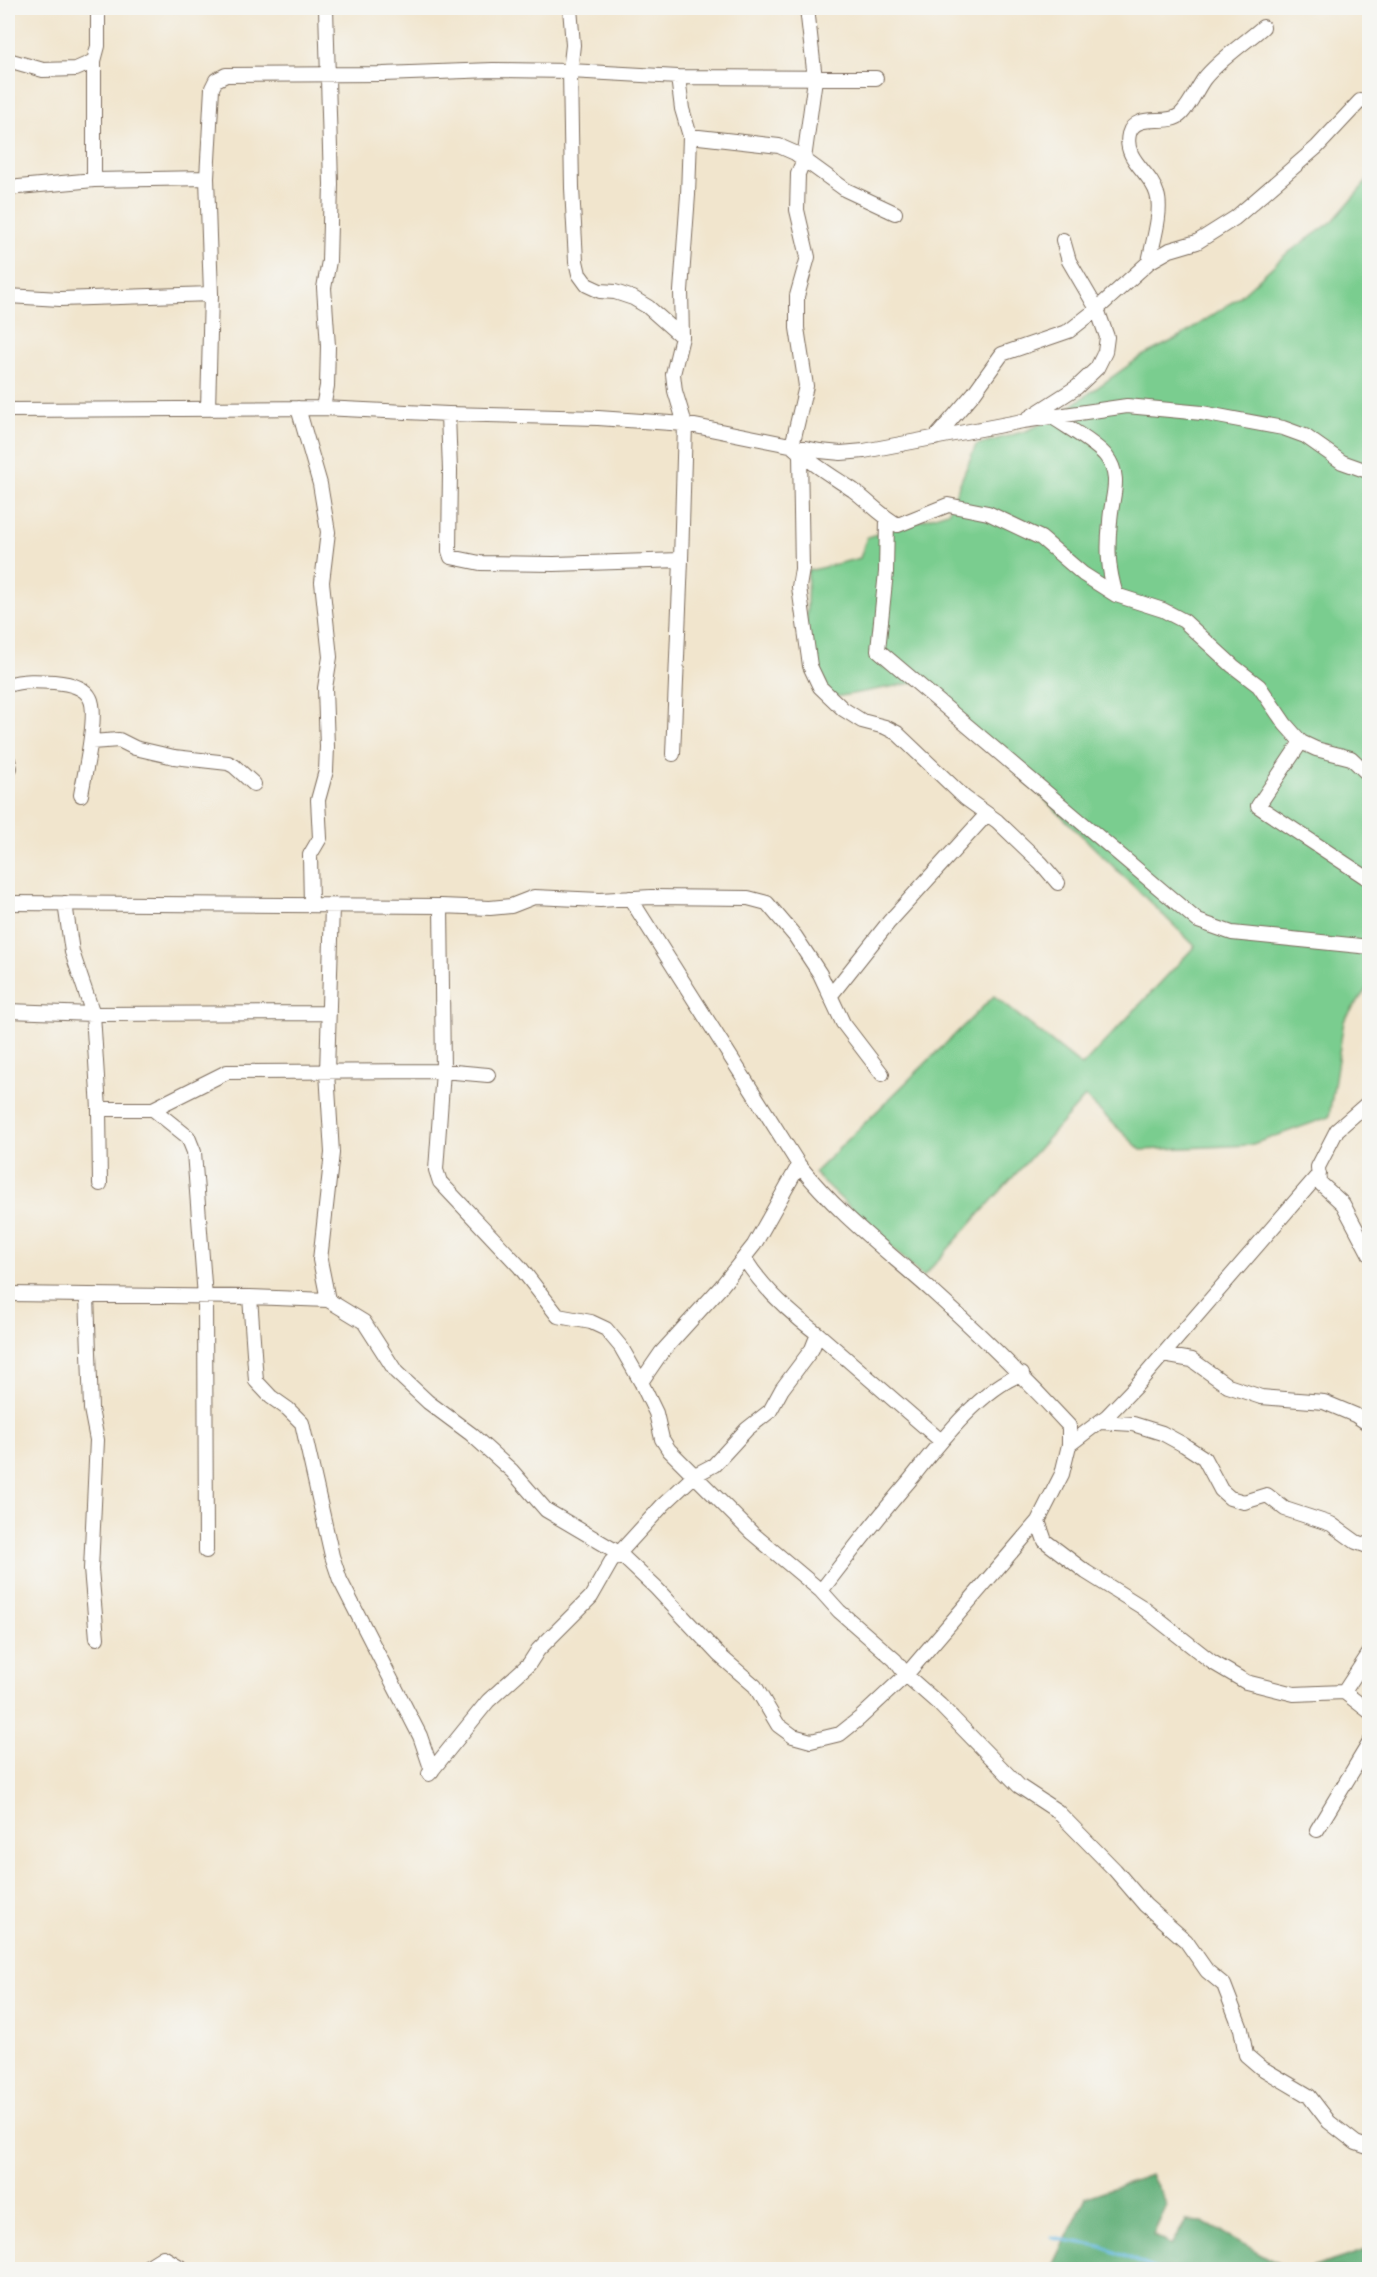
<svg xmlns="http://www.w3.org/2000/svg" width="1377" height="2277" viewBox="0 0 1377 2277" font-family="'Libre Caslon Text',serif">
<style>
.green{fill:#7acd8f;stroke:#5a7c56;stroke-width:1.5}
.forest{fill:#63b07a;stroke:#4f6d4c;stroke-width:1.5}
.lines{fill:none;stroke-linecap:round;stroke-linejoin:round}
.stream{stroke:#69bce5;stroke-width:3}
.minor-casing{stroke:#7b6b5b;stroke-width:16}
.minor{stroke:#fff;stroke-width:14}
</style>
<rect width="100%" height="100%" fill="#f6f6f2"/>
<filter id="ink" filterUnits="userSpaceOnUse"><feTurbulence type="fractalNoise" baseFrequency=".0167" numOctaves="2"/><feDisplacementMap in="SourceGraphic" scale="12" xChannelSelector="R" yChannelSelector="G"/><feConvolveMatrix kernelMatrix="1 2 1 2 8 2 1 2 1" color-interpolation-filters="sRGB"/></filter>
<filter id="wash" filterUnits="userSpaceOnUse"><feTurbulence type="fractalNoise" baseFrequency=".008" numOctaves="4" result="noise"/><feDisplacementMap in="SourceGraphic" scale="24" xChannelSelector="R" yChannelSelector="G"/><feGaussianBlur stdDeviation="1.35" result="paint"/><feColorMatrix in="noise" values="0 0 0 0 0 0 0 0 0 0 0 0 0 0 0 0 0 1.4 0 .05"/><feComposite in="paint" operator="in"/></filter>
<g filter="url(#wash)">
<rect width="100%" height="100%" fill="#f1e5cd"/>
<path class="green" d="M1369,179L1370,984L1344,1021L1329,1117L1250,1145L1141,1150L1085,1097L923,1277L814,1173L994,996L1082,1066L1195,946L923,681L831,698L806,633L808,571L860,558L867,537L948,512L976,445L1026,431L1054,418L1142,356L1180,337L1238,298L1285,255L1333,221Z"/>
<path class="forest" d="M1151,2175L1167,2205L1153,2235L1171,2245L1186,2221L1203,2222L1289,2269L1052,2268L1086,2197Z
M1369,2249V2269H1308Z"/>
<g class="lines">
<path class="stream" d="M1052,2238L1100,2246L1158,2270"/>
</g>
</g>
<g filter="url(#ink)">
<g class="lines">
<g class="minor-casing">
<path id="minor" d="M570,8L573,45L570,71L572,188L576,261L579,274L587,285L600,291L615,292L633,298L648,307L682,337
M807,8L815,79L804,159L798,174L797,210L808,257L797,296V328L806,386L792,446C810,463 832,476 853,490C868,501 881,516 898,525L948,505L988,513L1041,538L1083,574L1116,595L1163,610L1184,621L1233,666L1259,686L1285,724L1301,742L1316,749L1351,758L1370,776
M8,60L43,70L76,69L94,61L98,46V8
M94,61V180
M690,136L779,146L795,153L846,190L895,213
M8,188L94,180L207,178
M1149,262C1152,245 1163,211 1157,194C1151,172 1123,160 1129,134C1135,111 1169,127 1181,114C1191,104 1196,90 1204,79C1219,60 1245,43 1263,27
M8,296L60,299L211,294
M298,408L320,484L328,532L322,582L330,657L325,688L327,747L326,771L318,800L320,838L310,855L311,905
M323,408L327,386L328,346L324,288L329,261L331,184L326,8
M208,409L211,294L207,178L212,88L216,80L226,75L383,74L493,70L570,71L678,77L876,78
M8,410L323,408L448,414L598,418L685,424L820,451L841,453L864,451L1023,421L1127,406L1202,413L1283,428L1305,436L1342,462L1370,472
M448,414L450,471L449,551L451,557L480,563L554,564L681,560
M1054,418C1067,427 1097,444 1106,456C1123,478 1111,497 1110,522C1107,549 1108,569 1116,595
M1027,419L1077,387L1097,368L1105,352L1107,337L1097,309L1069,261L1063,240
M935,438L974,393L1002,354L1069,331L1097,309L1149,262L1170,250L1197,242L1235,218L1317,147L1360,101
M800,454L802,569L799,587L810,666L820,687L843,709L862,721L885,727L897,733L965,798L997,821L1041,863L1058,883
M887,519L886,572L878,650L1198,921L1232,933L1370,947
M8,685C22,680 39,681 54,682C66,683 84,686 90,698C99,714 84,776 81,795
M91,742L119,740L135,748L174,757L228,763L234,766L254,784
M1301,742L1258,806L1370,880
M673,754L681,560L685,424L675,391L673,374L682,337L681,291L688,195L690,136L682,109L678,77
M8,760L10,768
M8,903L441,906L490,908L511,906L534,897L600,900L651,897L748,898L767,903L795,936L820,974L843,1023L882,1074
M65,903L72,952L93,1014L99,1109L100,1184
M441,906L443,1071L436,1170L440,1182L520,1267L558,1316L591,1322L606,1329L621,1347L641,1382L656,1413L662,1439L669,1450L752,1533L821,1591L839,1611L895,1660L906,1675L940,1705L1019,1786L1057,1811L1115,1870L1145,1905L1186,1941L1207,1971L1224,1985L1241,2029L1246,2055L1260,2067L1309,2096L1329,2122L1356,2143L1370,2148
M831,995L889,922L987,814
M8,1011L93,1014L329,1013
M1370,1101L1337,1130L1318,1167L1319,1182L1343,1204L1370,1255
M99,1109H153L188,1137L194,1152L205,1297L206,1551
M153,1109L227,1072L443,1071L488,1075
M8,1294L250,1297L328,1300L364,1322L396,1372L428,1402L471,1434L512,1471L546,1510L619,1553L656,1588L719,1655L755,1686L778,1725L793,1736L811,1741L840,1734L860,1718L906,1675L1038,1521L1062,1474L1069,1445V1426C1026,1379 980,1334 932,1291C886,1250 837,1213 799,1165L630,898
M87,1296L91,1409L97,1440L91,1569L97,1638
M250,1297L256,1381L271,1397L288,1409L302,1423L332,1556L340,1580L420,1736L432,1771
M328,1300L320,1260L332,1153L327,1072L332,906
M818,1334L941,1441
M1163,1355L1192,1360L1228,1386L1261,1397L1324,1402L1355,1415L1370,1425
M641,1382L661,1353L720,1288L754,1245L799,1165
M1100,1422L1133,1424L1162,1433L1184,1445L1204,1458L1221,1490L1230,1498L1244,1502L1267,1495L1285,1509L1331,1524L1356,1542L1370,1547
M1069,1445L1107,1416L1135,1387L1319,1174
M1038,1521L1045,1541L1086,1572L1142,1607L1212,1662L1246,1682L1294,1694L1344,1692L1370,1712
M821,1591C850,1553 879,1516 910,1480C937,1446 981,1388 1022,1374
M1344,1692L1370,1652
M429,1774L488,1701L529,1664L538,1650L591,1597L611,1562L663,1505L695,1475L714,1465L747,1429L770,1411L782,1389L812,1349L818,1334C790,1313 762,1287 744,1258
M1317,1830L1370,1742
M142,2270L163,2257L185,2270"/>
</g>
<use href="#minor" class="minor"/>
</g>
</g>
<rect width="1377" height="2277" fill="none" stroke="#f6f6f2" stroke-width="30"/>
</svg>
